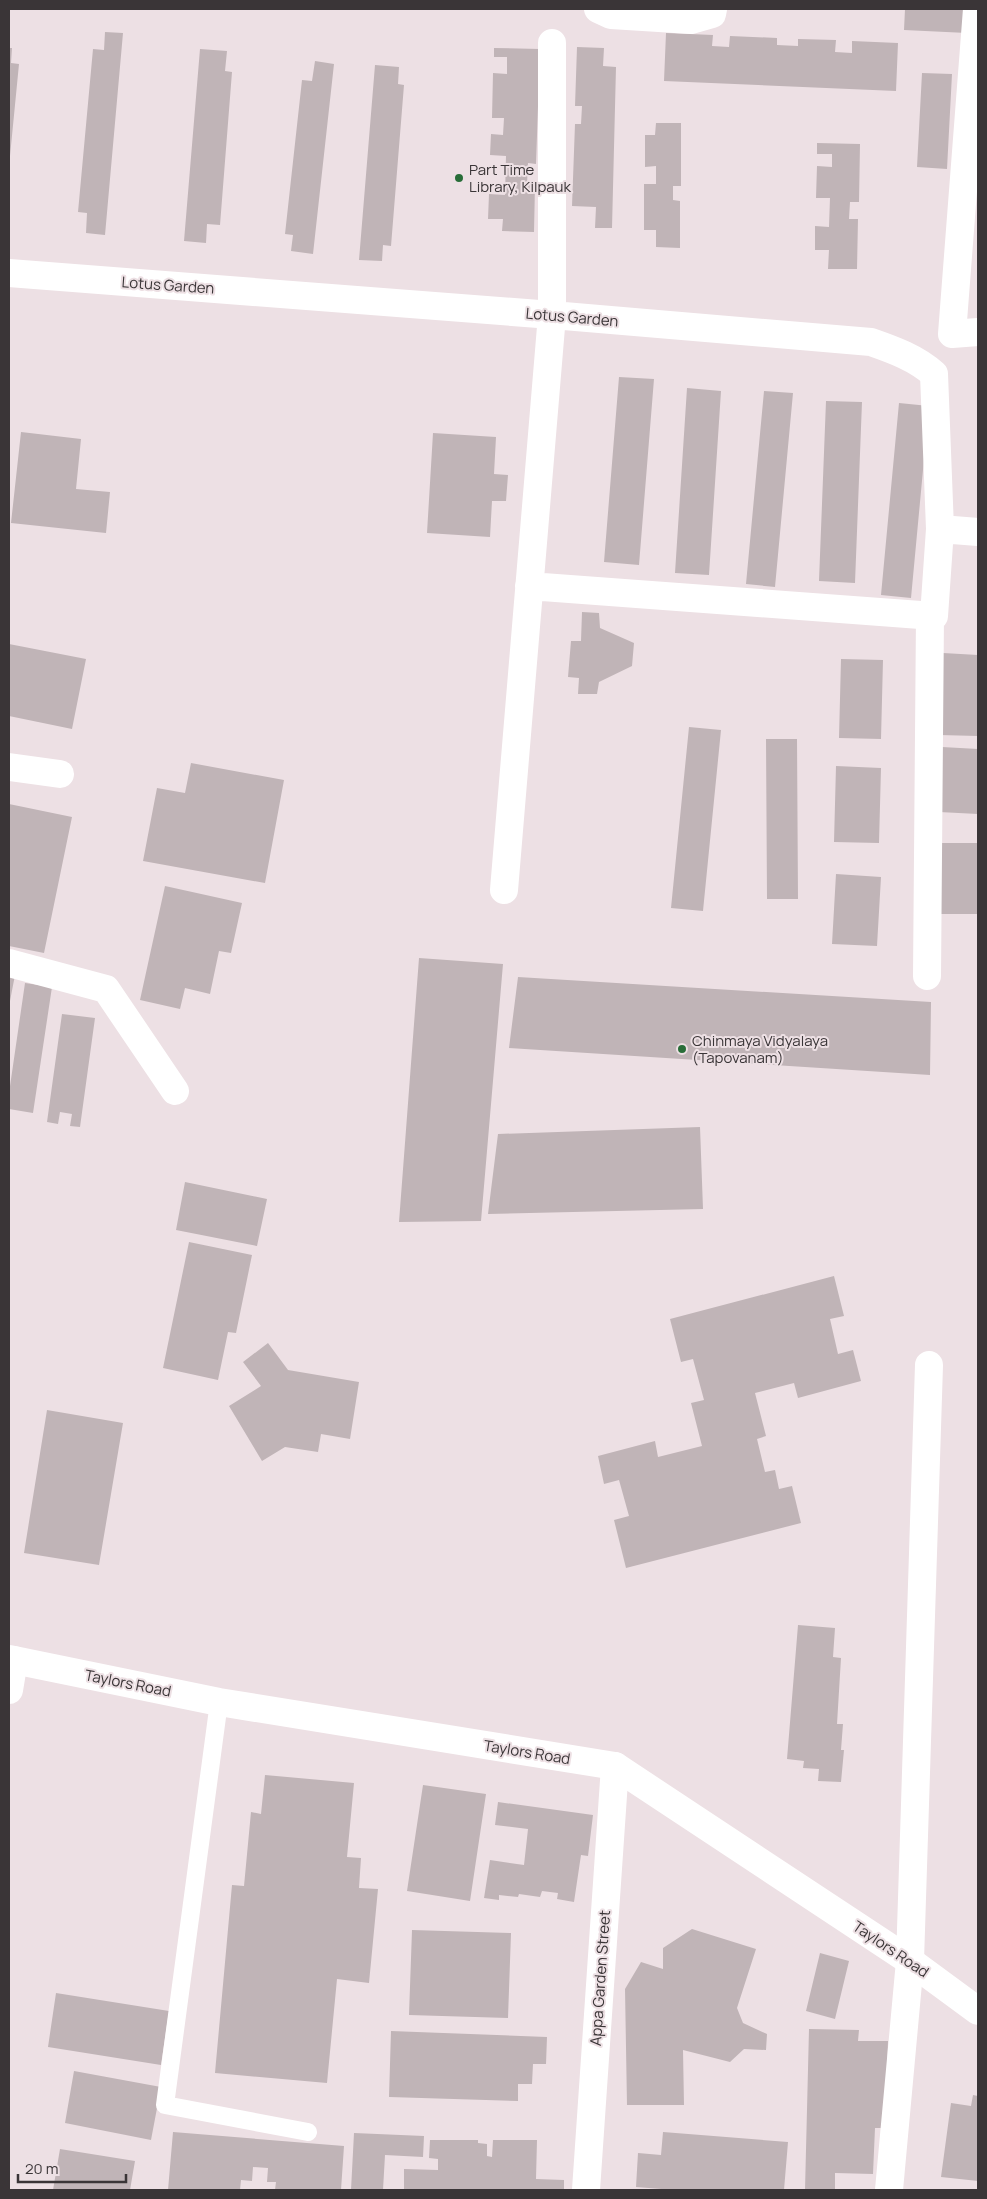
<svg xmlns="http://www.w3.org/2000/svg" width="987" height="2199" viewBox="0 0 987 2199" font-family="Manrope,sans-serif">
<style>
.building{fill:#c0b4b7}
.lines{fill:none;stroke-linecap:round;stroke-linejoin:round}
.lane{stroke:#fff;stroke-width:18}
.street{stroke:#fff;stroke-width:28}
.secondary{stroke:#fff;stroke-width:28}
.poi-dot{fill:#286d38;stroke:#ede0e4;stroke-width:2}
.labels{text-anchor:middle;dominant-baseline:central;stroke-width:4;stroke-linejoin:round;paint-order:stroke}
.poi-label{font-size:15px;fill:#3a3537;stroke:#ede0e4;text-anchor:start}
.street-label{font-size:15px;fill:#3a3537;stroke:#ede0e4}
</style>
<rect width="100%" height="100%" fill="#ede0e4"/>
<path class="building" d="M905,9H968L967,33L904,30Z
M105,32L123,33L105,235L86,233L87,213L78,212L93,49L104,50Z
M666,33L713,35L712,46L729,47L730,36L777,38V45L798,46V39L836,40L835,52L852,53V41L898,43L896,91L664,81Z
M577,47L604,48L603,66L616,67L612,228H595L596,207L572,206L575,124H581L582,106H575Z
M9,48H12L11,63L19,64L10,156Z
M494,48L540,49L536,164L528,163L527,185H535L534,232L502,231L503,219H488L489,194L505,195L506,156L490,155L491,134L503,135L504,118H492L493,73L507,74V57H494Z
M200,49L227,51L225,71L232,72L220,225L207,224L206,243L184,241Z
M315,61L334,64L313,254L291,251L293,235L285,234L302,80L312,81Z
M375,65L399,67L398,84L404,85L391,246L383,245L382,261L359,260Z
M922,73L952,74L947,169L917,167Z
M656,123H681V186H673V200L680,201V248L656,247V230H644V184H656V166L645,167V135H655Z
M817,143L860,144L859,202H850L849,219H858L857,269H828L829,250H815V226L829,227L830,198H816L817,166L832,167V154H817Z
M619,377L654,379L639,565L604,562Z
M687,388L721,391L709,575L675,573Z
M764,391L793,393L775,587L746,584Z
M826,401L862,402L855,583L819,581Z
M899,403L929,406L911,598L881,595Z
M21,432L81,439L76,489L110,492L106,533L11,523Z
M433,433L496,437L494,474L508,475L506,501H492L490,537L427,533Z
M582,612L599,613L600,628L634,643L632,666L599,682L597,694H578L579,678L568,677L571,641H581Z
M9,644L86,659L72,729L9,716Z
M943,653L978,655V736L939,735Z
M841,659L883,660L881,739L839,738Z
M689,727L721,730L703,911L671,908Z
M766,739H797L798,899H767Z
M942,747L978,749V814L939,812Z
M191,763L284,780L265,883L143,861L157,788L185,793Z
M836,766L881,768L879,843L834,842Z
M9,804L72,817L44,953L9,946Z
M938,843H978V914H939Z
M836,874L881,877L877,946L832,944Z
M165,886L242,903L231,953L219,951L210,994L185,988L180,1009L140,1000Z
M419,958L503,964L481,1221L399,1222Z
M9,974L15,975L10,1001H9Z
M518,977L931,1002L930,1075L509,1048Z
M25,983L52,987L33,1113L9,1109V1093Z
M62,1014L95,1018L80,1127L70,1126L72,1114L60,1112L58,1124L47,1122Z
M700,1127L703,1209L488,1214L498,1134Z
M185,1182L267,1199L257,1246L176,1230Z
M189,1242L252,1255L236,1333L228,1332L218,1380L163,1368Z
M834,1276L844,1316L830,1319L838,1354L853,1350L861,1381L798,1398L794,1383L755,1393L766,1436L757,1439L765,1472L775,1470L779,1489L792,1486L801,1523L626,1568L614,1520L629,1516L619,1480L604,1484L598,1456L655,1441L658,1457L702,1446L691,1403L704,1400L693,1359L681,1362L670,1319Z
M268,1343L288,1370L359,1382L350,1439L321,1434L318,1452L285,1447L262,1461L229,1406L261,1386L243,1362Z
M47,1410L123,1423L99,1565L24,1553Z
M798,1625L835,1628L833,1657L841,1658L837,1724H843L841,1750H844L841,1782L818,1781L819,1769L803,1768L804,1761L787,1759Z
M265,1775L354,1783L347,1857L361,1858L359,1888L378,1889L369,1983L337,1979L327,2083L215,2073L232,1885L244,1886L251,1812L261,1814Z
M423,1785L486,1794L470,1901L407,1891Z
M498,1802L593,1815L588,1856L581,1855L574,1902L557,1899L558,1893L542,1891L540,1897L519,1894L518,1897L499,1895V1900L484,1898L490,1860L524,1865L528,1829L495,1825Z
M692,1929L756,1949L737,2008L743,2023L767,2034L766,2050L744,2049L730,2062L683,2050L684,2105H627L625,1989L641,1962L663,1969V1948Z
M412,1930L511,1933L508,2018L409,2015Z
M820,1953L849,1961L835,2019L806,2011Z
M56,1993L169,2011L161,2065L48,2047Z
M809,2029L859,2030L858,2041H888L885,2128H875L873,2174L835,2173V2190H805Z
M391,2031L547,2037L546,2064H533L532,2084H518V2101L389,2097Z
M74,2071L161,2087L151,2140L65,2123Z
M973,2095L978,2096V2181L941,2177L951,2103L971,2106Z
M173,2132L344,2146L341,2190H275L276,2182H267L268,2168L253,2167L252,2181L241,2180L240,2190H168Z
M663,2132L788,2142L784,2190H674L636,2187L638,2153L661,2155Z
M354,2133L424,2136L423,2157L385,2155L383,2190H351Z
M430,2140H478V2143L487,2144V2156L492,2157L493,2140H537L536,2179L564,2180V2190H404V2169L438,2170V2159L429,2158Z
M60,2149L135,2161L130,2190H53Z"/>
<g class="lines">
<path class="lane" d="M219,1702L165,2105L308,2132"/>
<path class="street" d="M598,9L611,15L691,20L712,14L713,9
M977,9L952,334L978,332
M9,273L552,315L871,342C894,350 916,358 934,374L940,529L978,532
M529,586L934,616L940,529
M9,767L60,774
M504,890L552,315V43
M9,963L106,989L175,1091
M927,976L930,615
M9,1690L14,1660
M586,2190L615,1766
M889,2190L910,1961L929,1365"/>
<path class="secondary" d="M9,1659L219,1702L615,1766L910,1961L978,2011"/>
</g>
<g class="poi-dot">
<circle cx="459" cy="178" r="5"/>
<circle cx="682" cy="1049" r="5"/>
</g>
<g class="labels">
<g class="poi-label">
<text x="469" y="169">Part Time<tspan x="469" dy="17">Library, Kilpauk</tspan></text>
<text x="692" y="1040">Chinmaya Vidyalaya<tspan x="692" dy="17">(Tapovanam)</tspan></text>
</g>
<g class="street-label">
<text transform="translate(168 285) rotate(4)">Lotus Garden</text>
<text transform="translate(572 317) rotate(5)">Lotus Garden</text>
<text transform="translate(128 1683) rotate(11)">Taylors Road</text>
<text transform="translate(527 1752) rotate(9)">Taylors Road</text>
<text transform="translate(891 1949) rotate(34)">Taylors Road</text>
<text transform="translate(600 1978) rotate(-86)">Appa Garden Street</text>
</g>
</g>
<rect width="987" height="2199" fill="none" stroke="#3a3537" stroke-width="20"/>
<path d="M18 2174v8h108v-8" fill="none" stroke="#3a3537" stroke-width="2.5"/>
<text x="25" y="2174" font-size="15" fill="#3a3537" stroke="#ede0e4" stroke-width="4" paint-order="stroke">20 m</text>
</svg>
